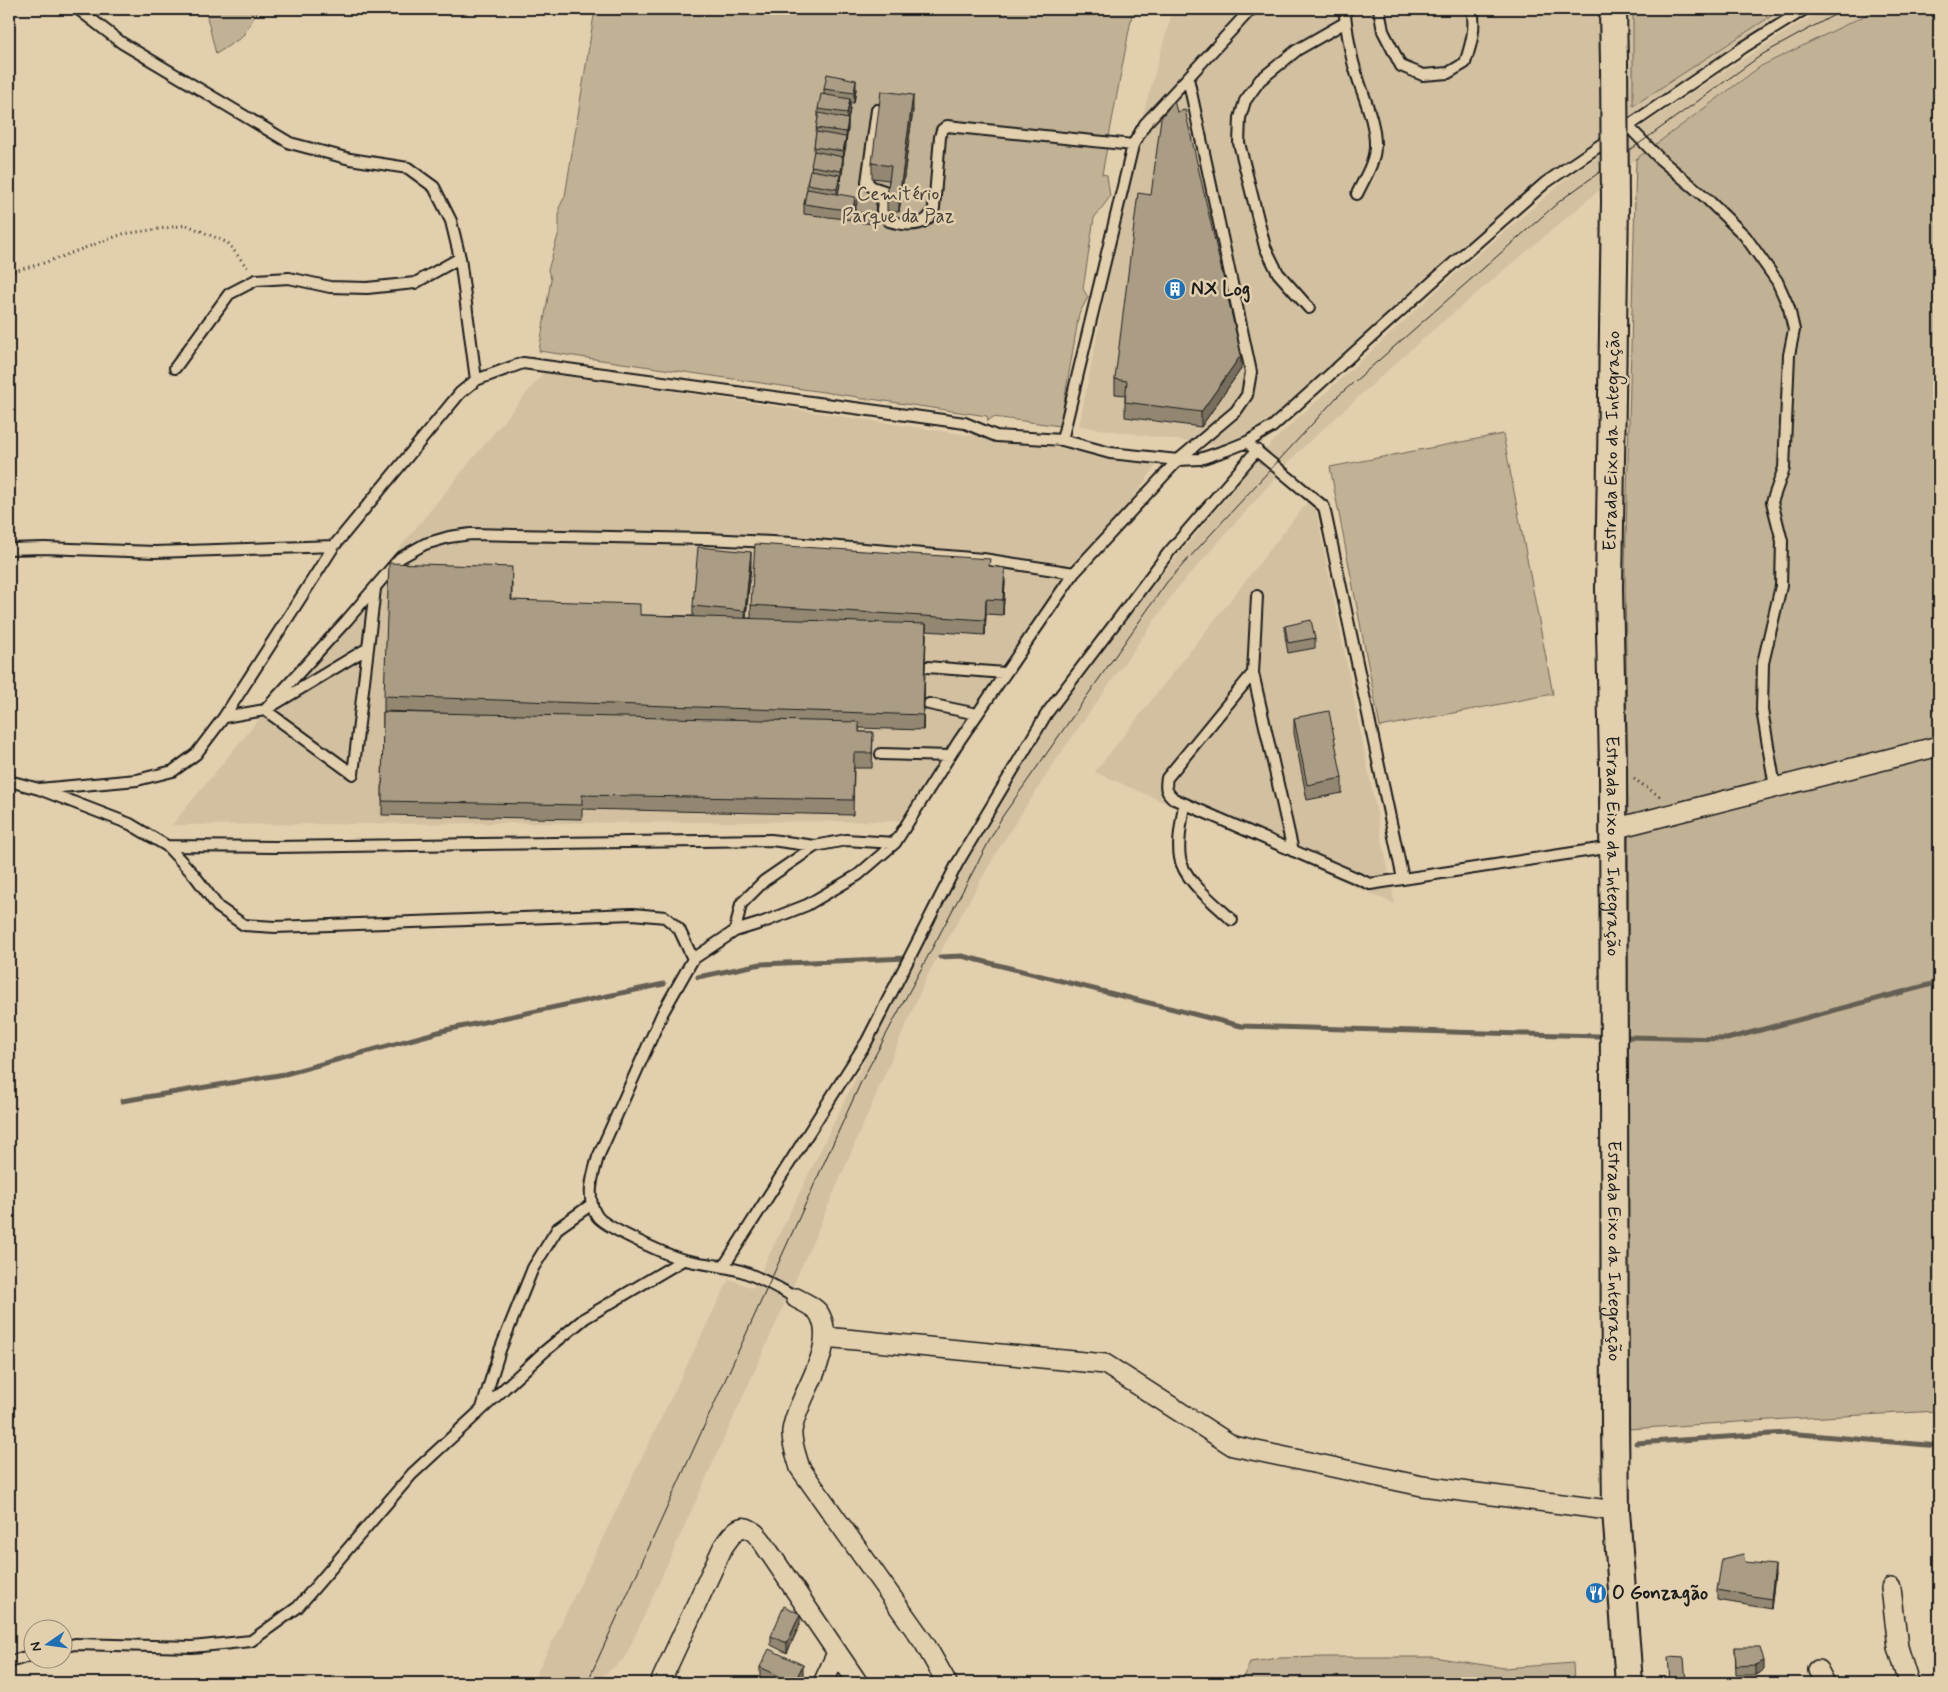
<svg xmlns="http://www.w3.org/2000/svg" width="1948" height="1692" viewBox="0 0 1948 1692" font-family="Mynerve,sans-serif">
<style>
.built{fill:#d2c0a1}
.green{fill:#c1b195;stroke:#6e6658}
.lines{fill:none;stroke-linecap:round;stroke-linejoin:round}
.stream{stroke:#655e52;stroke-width:5}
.service-casing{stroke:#1c1c1c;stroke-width:14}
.minor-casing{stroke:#1c1c1c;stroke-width:22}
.secondary-casing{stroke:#1c1c1c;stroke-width:30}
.path{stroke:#1c1c1c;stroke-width:3;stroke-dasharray:1 4;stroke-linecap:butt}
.service{stroke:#e2cfad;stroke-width:10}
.minor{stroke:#e2cfad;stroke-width:19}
.secondary{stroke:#e2cfad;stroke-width:26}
.tram{stroke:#1c1c1c;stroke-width:1}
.secondary-bridge-casing{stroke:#1c1c1c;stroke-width:30;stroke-linecap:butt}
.secondary-bridge{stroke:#e2cfad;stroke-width:26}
.wall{fill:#938772;stroke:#1c1c1c}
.shaded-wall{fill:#786e5d;stroke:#1c1c1c}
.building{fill:#ab9d85;stroke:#1c1c1c}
.labels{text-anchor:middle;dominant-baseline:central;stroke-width:5;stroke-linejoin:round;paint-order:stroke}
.park-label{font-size:19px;fill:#45413a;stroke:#e2cfad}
.poi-label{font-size:19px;font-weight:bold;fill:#1c1c1c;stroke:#e2cfad;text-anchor:start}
.street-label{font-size:19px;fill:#1c1c1c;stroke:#e2cfad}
</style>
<rect width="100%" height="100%" fill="#e2cfad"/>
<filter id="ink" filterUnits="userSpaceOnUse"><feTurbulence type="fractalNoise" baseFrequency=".02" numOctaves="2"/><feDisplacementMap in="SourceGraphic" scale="10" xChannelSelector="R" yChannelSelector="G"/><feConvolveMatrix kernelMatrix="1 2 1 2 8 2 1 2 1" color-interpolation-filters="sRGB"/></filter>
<g filter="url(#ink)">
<path class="built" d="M1173,9H1799L1542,182L1253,451L1079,426L1136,139Z
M1826,9H1878L1761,66L1636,159L1420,341L1299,451L1176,590L1060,754L999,848L928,974L813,1241L625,1658L603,1676L598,1683H532L729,1279L753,1288L936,914L964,861L1062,702L1124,620L1275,439L1454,275L1571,175L1721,73L1802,22Z
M544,372L1158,463L901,821L172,825Z
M1313,495L1395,904L1095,772Z"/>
<path class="green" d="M205,9H259L242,37L216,54Z
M595,9H1133L1102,174L1107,175L1110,197L1094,218L1083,289L1088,297L1079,314L1060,426L993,417L988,421L987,416L871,399H860L858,397L539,351L551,279L548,270L559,232V208L565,196Z
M1633,9H1782L1633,106Z
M1878,9H1939V1411L1786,1419L1628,1429V825L1625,571L1636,159L1761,66Z
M1503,434L1553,694L1380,727L1330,467Z
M1326,1657H1433L1504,1668L1573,1663L1574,1683H1242L1250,1662L1279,1658Z"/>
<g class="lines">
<path class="stream" d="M940,957L962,956L1241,1026L1598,1036
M698,977L761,964L908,958
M1629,1037L1727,1039L1936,983L1939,981
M122,1101L285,1074L446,1030L664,984
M1636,1443L1787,1433L1939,1446"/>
<g class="service-casing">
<path id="service" d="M78,9L122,43L290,143L350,159L408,168L434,187L451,221L460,258L476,380
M1344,9C1347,29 1349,50 1355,69C1362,94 1376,121 1375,148C1374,164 1364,179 1357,194
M1379,9L1383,31L1401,66L1423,75L1448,73L1465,63C1471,45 1476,28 1472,9
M877,110L867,182L872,187L884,191L882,210L889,221C906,226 927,229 934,208L940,137L942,130L947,126L1133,145
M1628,126L1660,159L1705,197L1745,236L1777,281L1789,308L1794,330L1789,355L1784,468L1772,502L1782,541L1781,586L1763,663L1762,710L1775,787
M1309,308L1278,273L1265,247L1239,143L1240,118L1245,101L1260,80L1297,50L1346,22
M175,368L229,294L256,280L289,278L330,287L367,288L415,283L460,258
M1062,440L1133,145L1145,124L1251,9
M1252,447L1324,507L1403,879
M9,549L44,548L155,552L334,546
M368,648L265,710L353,774L375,589
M927,667L1005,673
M1253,673L1257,596
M929,704L977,714
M224,717L265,710L347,620L400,558L425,544L449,537L471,534L707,539L792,543L983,559L1074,573
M881,754L949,756
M9,781L39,789L130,824L167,846L195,876L218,907L244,925L275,927L633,914L665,917L679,929L693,959
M39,789L137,780L173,771L196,754L224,717L334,546L460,393L476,380L523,363L965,423L996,436L1062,440L1110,453L1178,460L1200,459L1227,450L1247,442L1272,427L1441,274L1545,183L1744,47L1805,9
M1184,804C1182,821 1177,841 1180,858C1184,881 1216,904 1232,920
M167,846L276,847L771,840L815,846
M1293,851L1253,673L1167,778C1165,788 1166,792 1174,799L1370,884L1612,847
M735,931L741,904L764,881L815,846L846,840L895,843
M724,1266L867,1041L957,864L1047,713L1169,552L1257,450
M796,1298C779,1288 763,1279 744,1272C725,1265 705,1265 685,1260C671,1257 604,1227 597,1216C585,1199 593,1174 598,1157L663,1012L693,959L735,931L761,923L807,905L858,875L895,843L959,741L1074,573L1178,460L1236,411L1247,395L1251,372L1188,78
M482,1408L500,1350L533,1268L558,1228L592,1204
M62,1647L75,1644L192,1647L251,1641L298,1607L412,1474L545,1351L585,1318L683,1260
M9,1662L32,1655"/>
</g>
<g class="minor-casing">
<path id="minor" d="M1613,829L1939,746
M796,1298C803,1302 816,1307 820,1315C838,1350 797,1396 792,1431C791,1443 797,1457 800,1468L925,1644L947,1683
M825,1337L1105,1364L1233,1446L1422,1486L1616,1511
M1891,1588L1898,1647L1909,1683
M1818,1670L1825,1683
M660,1683L723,1547C736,1528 744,1518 761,1540L858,1683
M823,1683L837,1653"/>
</g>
<g class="secondary-casing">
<g id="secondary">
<path d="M1613,9L1614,63"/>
<path id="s1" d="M1615,202L1609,589L1613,764L1615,1422L1616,1511L1629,1683"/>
</g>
</g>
<path class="path" d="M9,272L41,264L123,234L187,225L228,243L249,270
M1634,779L1662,798"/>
<use href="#service" class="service"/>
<use href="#minor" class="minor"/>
<use href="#secondary" class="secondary"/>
<path class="tram" d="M587,1683L861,1082L1002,817L1167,582L1337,397L1561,200L1763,54L1845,9"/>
<g class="secondary-bridge-casing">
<path id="secondary-bridge" d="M1614,63L1615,202"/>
</g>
<use href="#secondary-bridge" class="secondary-bridge"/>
</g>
<path class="wall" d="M824,89H856L854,103H850V109L848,120V129L843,159V167L841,181L840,180L838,194L855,207L853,220L804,214V204L807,189V184L811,170L814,153V147L818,117V109L824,95Z
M913,110L899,212L887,211V196L889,180L872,178V163Z
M876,210L875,224L855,222V212Z
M1241,369L1201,427L1125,417V395L1115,394V379Z
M751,566L746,618H751V605L990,566L1005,582L1003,615L986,614L985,635L926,631L923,730L859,728V732H873L872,768H854L853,815L582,809V819L382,815L383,712L456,714L384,711V696L512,582V600L640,615L693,616V606Z
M1285,626L1315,638V648L1288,653L1285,636Z
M1294,718L1342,778V793L1307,800L1294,733Z
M1745,1562L1775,1575L1771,1609L1717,1600V1590Z
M800,1624L787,1653L771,1645V1636Z
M1735,1647L1764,1670L1755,1675H1736Z
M760,1667L803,1675L799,1683H774L760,1677Z"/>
<path class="shaded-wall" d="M856,80V89L854,103V93Z
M913,95V110L899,212V198Z
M850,99V109L848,120V129L846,142L847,113Z
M846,137V147L843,159V167L841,181V171Z
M840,175V185L837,199V189Z
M855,197V207L853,220V211Z
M1241,355V369L1201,427V412Z
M751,552V566L745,626V611Z
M1005,568V582L1003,615V600Z
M986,599V614L985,635V620Z
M926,624V639L923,730V715Z
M1775,1565V1575L1771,1609V1599Z
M800,1614V1624L787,1653V1643Z
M1764,1661V1670L1755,1675V1665Z
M803,1665V1675L799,1683H794Z"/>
<path class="building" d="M827,74L856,80L854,93L824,89Z
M881,91L913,95L899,198L887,196L891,166L872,163Z
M821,94L850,99L847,113L818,109Z
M1174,101L1177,112L1185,110L1241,355L1201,412L1125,402L1127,381L1115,379L1138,193L1151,195L1161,118Z
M819,113L848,119L846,132L816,128Z
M816,132L846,137L843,151L814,147Z
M814,151L843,157L841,171L811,166Z
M810,170L840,175L837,189L807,184Z
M807,189L855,197L853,211L804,204Z
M858,197L876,200L875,214L855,212Z
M755,544L990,559L989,566L1005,568L1003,600L986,599L985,620L751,605Z
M698,547L751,552L745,611L693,606Z
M389,563L512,567L511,600L640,604V615L926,624L923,715L384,696Z
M1311,620L1315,638L1288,643L1285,626Z
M1329,711L1342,778L1307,785L1294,718Z
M383,712L859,722V732H873L872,753H854L853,800L582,795V805L382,801Z
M1743,1554L1745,1562L1775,1565L1771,1599L1717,1590L1722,1559Z
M784,1606L800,1614L787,1643L771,1636Z
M1735,1647H1760L1764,1661L1755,1665L1736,1666Z
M769,1649L803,1665L794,1683L760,1667Z
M1668,1657L1684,1658L1686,1683H1670Z"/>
</g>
<defs>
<g id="building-disc" transform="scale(1.125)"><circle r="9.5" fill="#1f6fb2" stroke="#e2cfad"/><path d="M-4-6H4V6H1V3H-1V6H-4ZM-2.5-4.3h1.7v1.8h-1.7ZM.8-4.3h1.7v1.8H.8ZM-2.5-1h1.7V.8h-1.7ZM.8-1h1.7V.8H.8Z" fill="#fff"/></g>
<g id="restaurant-disc" transform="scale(1.125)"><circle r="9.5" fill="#1f6fb2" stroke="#e2cfad"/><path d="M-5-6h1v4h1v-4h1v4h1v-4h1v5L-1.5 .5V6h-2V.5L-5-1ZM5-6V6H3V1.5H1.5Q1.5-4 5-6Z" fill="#fff"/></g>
</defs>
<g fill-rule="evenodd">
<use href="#building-disc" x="1175" y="289"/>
<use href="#restaurant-disc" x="1596" y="1593"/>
</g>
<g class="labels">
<g class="park-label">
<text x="898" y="194">Cemitério<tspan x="898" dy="22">Parque da Paz</tspan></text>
</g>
<g class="poi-label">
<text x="1191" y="289">NX Log</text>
<text x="1612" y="1593">O Gonzagão</text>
</g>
<g class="street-label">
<text transform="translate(1612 441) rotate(-89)">Estrada Eixo da Integração</text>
<text stroke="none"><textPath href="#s1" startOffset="644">Estrada Eixo da Integração</textPath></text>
<text stroke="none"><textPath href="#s1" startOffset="1049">Estrada Eixo da Integração</textPath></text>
</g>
</g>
<rect width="1948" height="1692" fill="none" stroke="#e2cfad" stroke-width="30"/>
<rect x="15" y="15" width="1918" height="1662" fill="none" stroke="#1c1c1c" stroke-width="2" filter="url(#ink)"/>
<g transform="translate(48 1644) rotate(257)"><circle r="24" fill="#e2cfad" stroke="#938773"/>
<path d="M0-4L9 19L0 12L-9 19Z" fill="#1f6fb2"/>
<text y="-8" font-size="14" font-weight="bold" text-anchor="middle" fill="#1c1c1c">N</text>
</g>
</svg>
